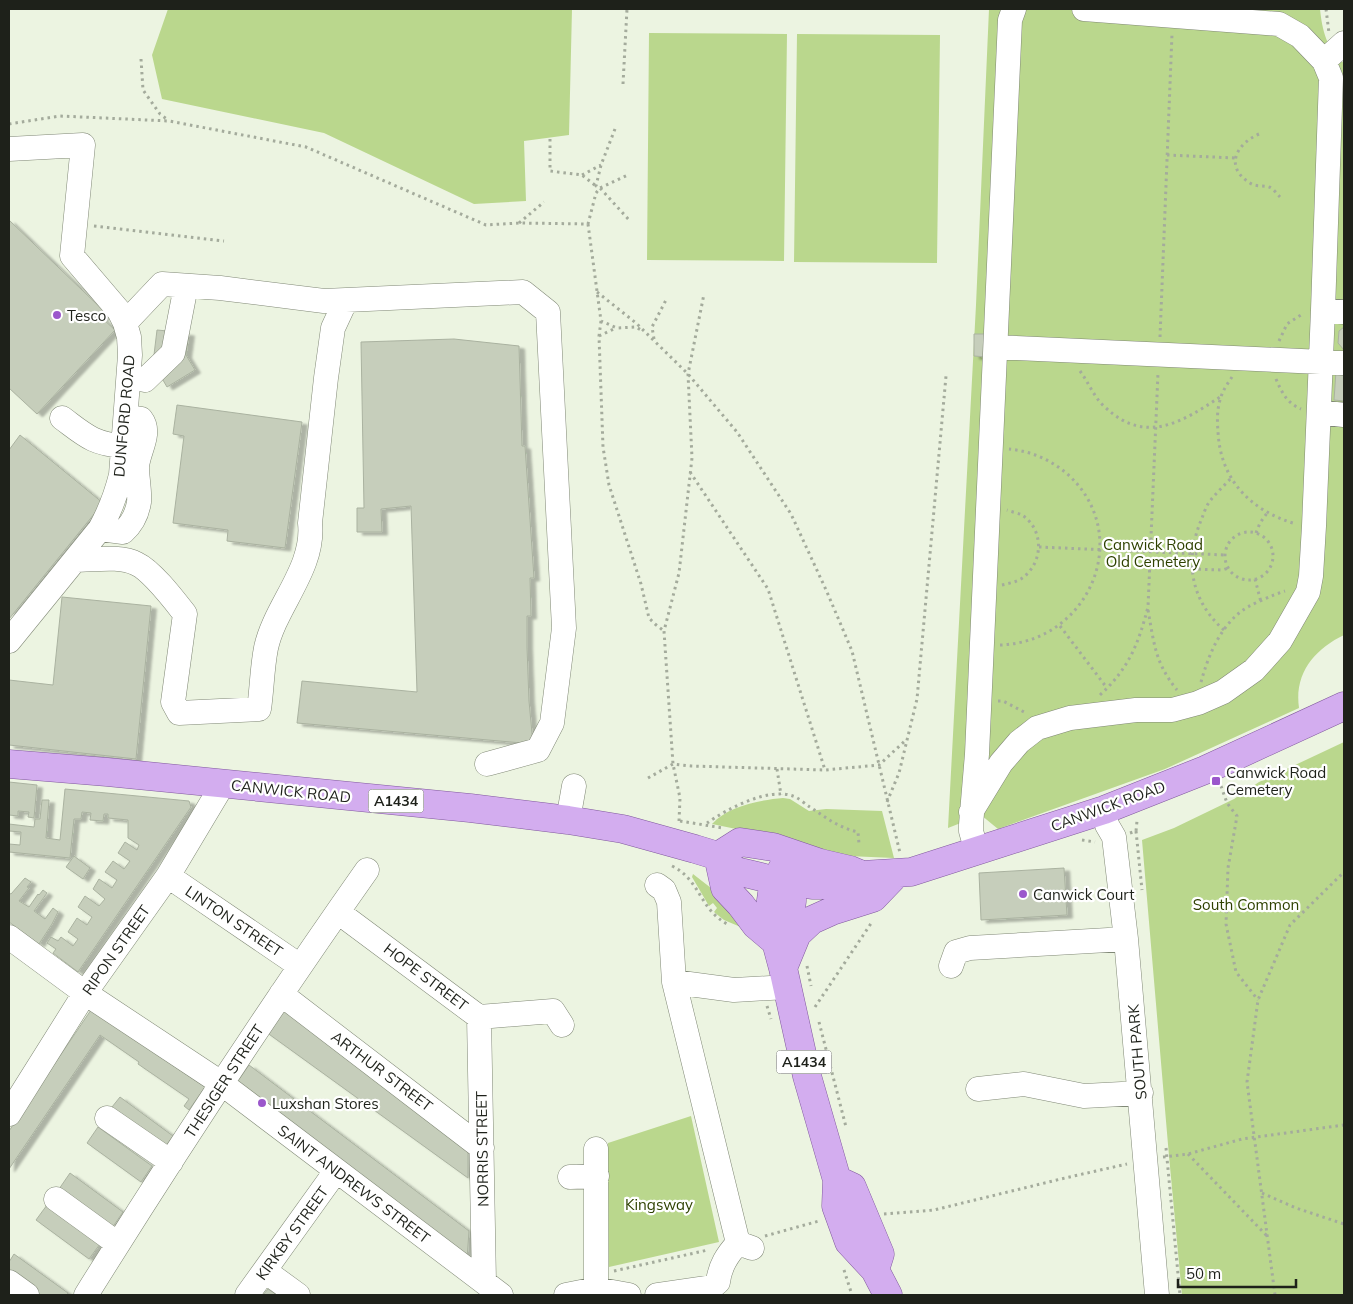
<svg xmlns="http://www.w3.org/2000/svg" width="1353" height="1304" viewBox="0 0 1353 1304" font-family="Mulish,sans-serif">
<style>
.green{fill:#bad78d}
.building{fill:#c6cebb;stroke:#aab2a0;filter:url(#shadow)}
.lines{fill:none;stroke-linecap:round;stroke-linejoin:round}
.minor-casing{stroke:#808876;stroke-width:25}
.major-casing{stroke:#80599d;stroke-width:29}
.path{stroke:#a4ab9c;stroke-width:3;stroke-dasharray:2.5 4;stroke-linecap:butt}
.minor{stroke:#fff;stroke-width:24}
.major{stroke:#d3adef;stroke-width:28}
.poi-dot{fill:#9b57cc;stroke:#fff;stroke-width:2}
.labels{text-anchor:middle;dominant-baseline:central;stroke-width:4.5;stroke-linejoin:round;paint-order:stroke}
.shield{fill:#fff;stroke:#62645f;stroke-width:1}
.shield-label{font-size:14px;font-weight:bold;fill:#1e211a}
.poi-label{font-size:15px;fill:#1e211a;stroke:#fff;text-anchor:start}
.street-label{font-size:15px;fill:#1e211a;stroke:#fff}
.park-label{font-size:15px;fill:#2e4100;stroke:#fff}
</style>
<defs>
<filter id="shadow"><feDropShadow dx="5.5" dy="3" stdDeviation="1" flood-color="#0004"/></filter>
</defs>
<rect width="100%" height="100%" fill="#ecf4e1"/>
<path class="green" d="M168,9H572L569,135L524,141L526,201L474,204L324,133L162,99L152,55Z
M989,9H1320C1322,29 1327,51 1344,63V635C1315,649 1294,673 1299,708L1165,769L998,829L981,815L948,828L976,305Z
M649,33L787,34L784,261L647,260Z
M797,34L940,35L937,263L794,262Z
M1344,742V1295H1182L1169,1156L1142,840L1174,828L1234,799L1259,782Z
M783,798L790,799L809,811L826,809L882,811L894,858L848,856L785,839L712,824C728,806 760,800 783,798Z
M693,874L711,888L743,928L724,920L714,912L717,908L713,903L709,906L692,877Z
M691,1116L719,1242L609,1267L608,1143Z"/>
<path class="building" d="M9,220L106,313L102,318L115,330L37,414L9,388Z
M1344,327V401L1334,400L1336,371H1343L1344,350L1338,343L1339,331Z
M157,330L189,333L186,355L195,370L167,387L153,363Z
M974,334H988V357L974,356Z
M454,339L519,346L522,446H525L534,578H530L531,616H527V647L529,701L533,744L297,723L302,681L417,692L411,506L381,509L382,532H357V508H364L361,342Z
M177,405L302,422L285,548L227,541L228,530L173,523L184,436L173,434Z
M20,435L103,503L9,619V450Z
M62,597L151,606L136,759L9,745V680L53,685Z
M9,782L37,785L34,818L28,817L29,812L18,811V816L9,815Z
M65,789L189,801L191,807L78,972L53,953L56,949L47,943L51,937L58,941L61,937L73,946L78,939L68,932L77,918L87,925L92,917L78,907L85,896L99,906L105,899L93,889L99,879L112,888L117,880L105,872L113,861L124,869L130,861L118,853L125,842L137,850L139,845L128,838V820L108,818V814H104L103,821L90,820L91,813L82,812L81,819H74L70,858L9,852V844L20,845L21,832L9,831V824L34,827L35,819H40L42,800H49L46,838L60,840Z
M74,856L90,868L83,879L66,867Z
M1064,868L1067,915L981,920L979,873Z
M25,878L31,882L27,887L29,888L19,901L29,907L38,894L39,895L43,890L47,893L34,911L45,919L53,908L58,912L52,924L39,944L9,922V893L11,894Z
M282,1009L468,1148V1178L266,1032Z
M91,1010L205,1087L189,1110L184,1106L189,1099L138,1064L139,1062L100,1035L9,1169V1131Z
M249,1065L469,1231L467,1259L233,1088Z
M120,1097L173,1136L162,1151L108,1112Z
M98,1127L152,1166L141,1182L87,1143Z
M70,1173L123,1212L112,1228L59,1189Z
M47,1205L100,1244L89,1259L36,1220Z
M14,1254L68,1293L66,1295H38L9,1274V1262Z
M268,1289L277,1295H263Z"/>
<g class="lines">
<g class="minor-casing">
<path id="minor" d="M1084,9L1279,24L1300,36L1324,61
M9,149L83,145L72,256L119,311L125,323L129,337L130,355L121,475C116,495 110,511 100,529L9,641
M1323,310L1344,312
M125,323L162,284L220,288L324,301L523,292L548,312L564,628L552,723L538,750L487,764
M996,347L1343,363
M129,377L145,380L173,353L186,286
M1319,412L1344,415
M62,418C85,435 93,444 123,446
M100,529L123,532C132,524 137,515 139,502C140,491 137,478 137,467C138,451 152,433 141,419L126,417
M75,560C94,560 120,555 137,564C152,571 174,600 185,614L173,702L179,713L259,709C262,689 262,668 266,648C275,606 315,568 310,523L326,378L333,328L346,300
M1104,810L1107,825L1114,837L1126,939L1157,1295
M971,812L1001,763L1019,742L1037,728L1070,718L1136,710H1172L1198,703L1223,692L1254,670L1280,641L1308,592L1311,576L1314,526L1323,310L1331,78L1324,61L1344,43
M568,820L574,786
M977,852L971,831V825L977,754L1010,20L1014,9
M168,876L300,966
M657,885L664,890L669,902L674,982L738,1243
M338,912L479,1017L553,1011L562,1025
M9,937L85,993L221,1083L501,1295
M951,966L956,952L970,948L1126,939
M674,982L734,990L787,987
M281,994L482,1148
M479,1017L484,1282
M978,1089L1024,1084L1084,1096L1141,1093
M9,1114L85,993L168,876L223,784
M107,1118L171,1162
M596,1149V1295
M570,1177L597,1176
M56,1199L118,1244
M265,1271L298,1295
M9,1282L27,1295
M86,1295C176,1151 269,1009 367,870
M247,1295L336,1171
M566,1295L596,1289L629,1295
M657,1295L712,1287L718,1282C720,1266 727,1255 738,1243L752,1248"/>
</g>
<g class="major-casing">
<path id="major" d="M9,764L107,772L470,808L568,820L623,829L695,849L718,856L732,870L765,878L812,885H840L855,883L862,875
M718,856L740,842L773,847L820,863L850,870L862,875L911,872L1104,810L1205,770L1344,706
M718,856L725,888L741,905L756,925L776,942
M792,872L780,881L772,893L768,923L776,942L783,968L807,1076L837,1180L836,1206L849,1242L875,1270L888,1295
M776,942L789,922L792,901V883L789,874L782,869
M783,968L797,934L812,920L832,911L873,898L897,873
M837,1180L852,1187L880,1254L875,1270"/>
</g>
<path class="path" d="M1326,9L1329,33
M141,59L143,90L160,114L168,120
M623,84L627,9
M9,124L60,116L169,121L306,147L486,225L519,223L588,224L596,193L600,188L628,175
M615,129L601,165L596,186L600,188L630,221
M1259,134C1236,144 1224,167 1250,183C1255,187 1263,185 1269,187C1273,188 1277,194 1280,197
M550,139V171L582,175L596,186
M1167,155L1235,158
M582,175L601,165
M519,223L544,202
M588,224L601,321L617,328L636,327L641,330
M94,226L224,241
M597,292L636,323L688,374L737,432L791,514L827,592L852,651L900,853
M601,321L599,336L603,447L609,485L641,584L649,618L655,624L664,631
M599,336L616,328
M1160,337L1172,34
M654,339L652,327L666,300
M1279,341L1287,324L1304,313
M1080,371C1089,383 1094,398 1106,408C1146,445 1182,422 1220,397
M1232,377C1228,383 1223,390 1221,397C1217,408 1217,420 1218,431C1220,480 1251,511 1296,524
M1276,379C1282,393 1287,403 1301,409
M690,472L768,589L825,770
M1225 556a24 24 0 1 1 48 0a24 24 0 1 1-48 0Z
M1256,533L1260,523L1267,513
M1039,547L1225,555
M1192,569L1223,570L1228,568
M1255,579L1261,602
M1002,585C1011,583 1021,581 1027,574C1044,557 1042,528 1022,515C1018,513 1012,512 1007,510
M1148,610C1154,643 1155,663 1177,690
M1060,626L1107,688
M1224,630C1190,600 1184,560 1202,518C1204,513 1206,506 1210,501C1216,493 1224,486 1231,478
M1000,645C1091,642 1136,532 1065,472C1049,459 1030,451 1009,449
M1201,682C1208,657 1218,631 1239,613C1248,605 1273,595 1285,591
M1100,695C1129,668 1138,645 1148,607L1158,373
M998,701H1003L1026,713
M777,769L781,795
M648,778L673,764L691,766L825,770L879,765L907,739
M1221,786L1227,803L1237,816L1228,868L1226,924L1236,972L1258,1000
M887,802L899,773L917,699L946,376
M679,821L680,798L673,764L664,631L679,573L692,458L688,374L704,294
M680,821L723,828
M707,823C727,809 768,787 793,796C799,798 805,804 810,807C825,817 839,828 858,832L859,844
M1136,831L1142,890
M1130,833L1136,831L1137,821L1139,820
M1082,840L1095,842
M672,866C701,880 699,910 729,925
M807,966L811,986
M767,1006L771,1019
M815,1007L872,922
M819,1022L846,1127
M1166,1148L1180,1295
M1188,1154L1267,1236
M1163,1157L1188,1154L1242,1139L1344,1125
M1262,1193L1296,1208L1344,1224
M884,1214L934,1210L1065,1178L1127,1164
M765,1236L819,1221
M844,1270L852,1295
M614,1271L708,1250
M1275,1295L1247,1082L1258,1000L1290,925L1344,872"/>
<use href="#minor" class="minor"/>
<use href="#major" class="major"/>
</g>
<g class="poi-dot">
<circle cx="57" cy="315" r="5"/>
<rect x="1211" y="776" width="10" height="10" rx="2.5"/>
<circle cx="1023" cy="894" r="5"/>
<circle cx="262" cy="1103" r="5"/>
</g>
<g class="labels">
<g class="shield">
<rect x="368.5" y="789.5" width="55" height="23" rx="4"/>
<rect x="776.5" y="1050.5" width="55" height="23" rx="4"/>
</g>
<g class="shield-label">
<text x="396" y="801">A1434</text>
<text x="804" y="1062">A1434</text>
</g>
<g class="poi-label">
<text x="67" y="315">Tesco</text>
<text x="1226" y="772">Canwick Road<tspan x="1226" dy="17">Cemetery</tspan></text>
<text x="1033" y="894">Canwick Court</text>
<text x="272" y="1103">Luxshan Stores</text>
</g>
<g class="street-label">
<text transform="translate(124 416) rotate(-85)">DUNFORD ROAD</text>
<text transform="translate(291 791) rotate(6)">CANWICK ROAD</text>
<text transform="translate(1108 806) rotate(-20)">CANWICK ROAD</text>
<text transform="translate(234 921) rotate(34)">LINTON STREET</text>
<text transform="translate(116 950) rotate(-55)">RIPON STREET</text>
<text transform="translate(426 977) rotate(37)">HOPE STREET</text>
<text transform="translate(1137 1052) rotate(-95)">SOUTH PARK</text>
<text transform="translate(382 1071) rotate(37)">ARTHUR STREET</text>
<text transform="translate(224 1081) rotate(-57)">THESIGER STREET</text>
<text transform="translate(482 1149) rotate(-91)">NORRIS STREET</text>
<text transform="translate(354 1184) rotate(37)">SAINT ANDREWS STREET</text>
<text transform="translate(292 1233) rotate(-54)">KIRKBY STREET</text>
</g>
<g class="park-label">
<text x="1153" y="544">Canwick Road<tspan x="1153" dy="17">Old Cemetery</tspan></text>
<text x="1246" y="904">South Common</text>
<text x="659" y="1204">Kingsway</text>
</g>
</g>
<rect width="1353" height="1304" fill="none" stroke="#1e211a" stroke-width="20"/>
<path d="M1178 1279v8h118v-8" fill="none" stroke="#1e211a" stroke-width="2.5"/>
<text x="1186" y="1279" font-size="15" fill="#1e211a" stroke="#ffffff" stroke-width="4" paint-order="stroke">50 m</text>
</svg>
